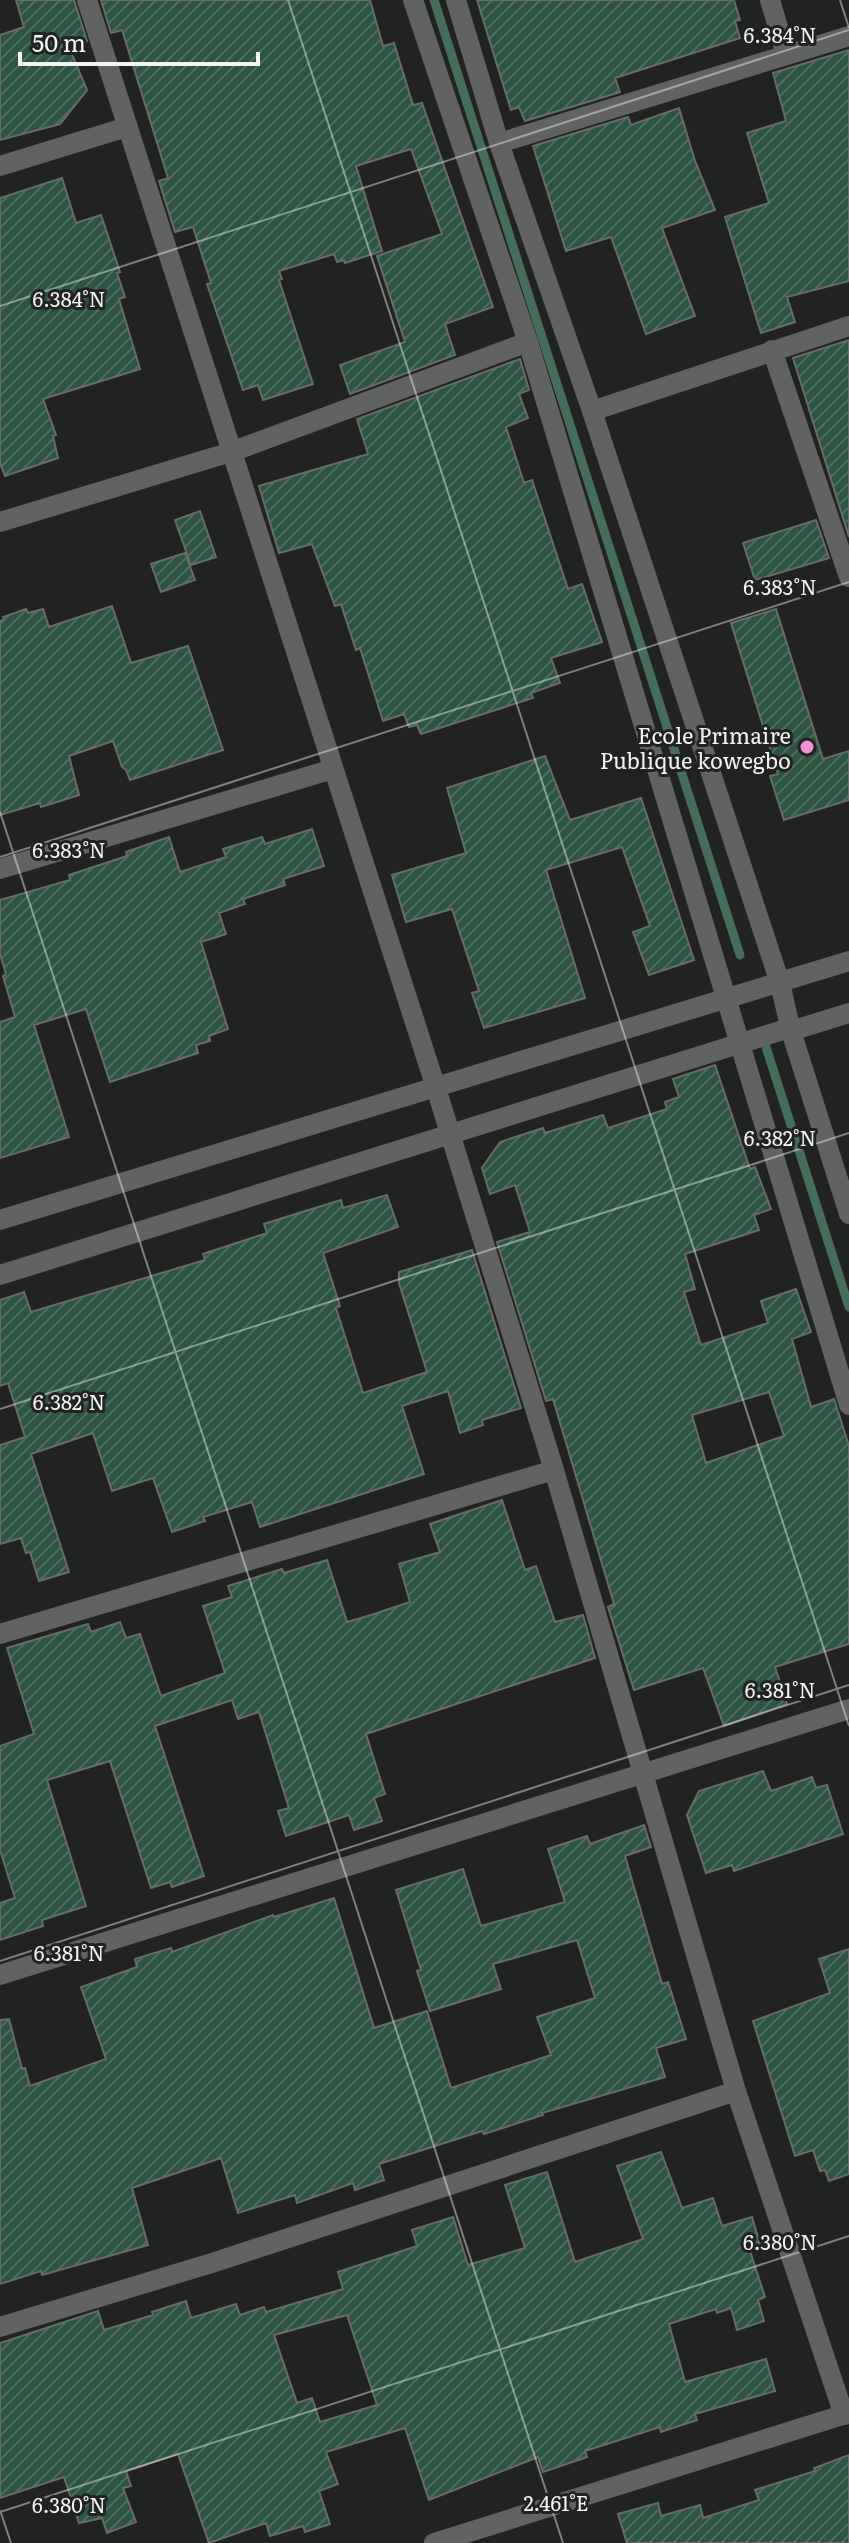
<svg xmlns="http://www.w3.org/2000/svg" width="849" height="2543" viewBox="0 0 849 2543" font-family="Literata,serif">
<style>
.lines{fill:none;stroke-linecap:round;stroke-linejoin:round}
.stream{stroke:#466d59;stroke-width:9}
.building{fill:url(#building-hatch);stroke:#686b69;stroke-width:2;fill-rule:evenodd}
.minor{stroke:#616362;stroke-width:20}
.tertiary{stroke:#616362;stroke-width:20}
.ticks{fill:none;stroke:#f2f4f3;stroke-width:2;stroke-opacity:0.45}
.poi-dot{fill:#f591d3;stroke:#202321;stroke-width:3}
.labels{text-anchor:middle;dominant-baseline:central;stroke-width:6;stroke-linejoin:round;paint-order:stroke}
.poi-label{font-size:22px;fill:#f2f4f3;stroke:#202321;text-anchor:end}
.ticks-label{font-size:20px;text-anchor:middle;fill:#f2f4f3;stroke:#202321;stroke-width:6;stroke-linejoin:round;paint-order:stroke}
</style>
<defs>
<pattern id="building-hatch" width="6" height="6" patternUnits="userSpaceOnUse" patternTransform="scale(2)"><rect width="6" height="6" fill="#2d5441"/><path d="M-1 1l2-2M0 6l6-6M5 7l2-2" fill="none" stroke="#4c6d5d"/></pattern>
</defs>
<rect width="100%" height="100%" fill="#202321"/>
<g class="lines">
<path class="stream" d="M434,0L740,955
M766,1047L849,1307"/>
</g>
<path class="building" d="M16,0H74L87,41L69,47L87,90L60,124L0,140V35L24,27Z
M101,0H370L383,46L394,43L413,105L422,103L493,307L445,324L455,355L350,394L340,365L405,342L377,256L442,234L411,149L356,166L382,251L345,263L344,260L337,262L334,254L279,271L282,279L279,280L313,384L263,400L258,385L243,390L207,284L211,283L193,227L175,232L159,181L168,178L122,30L111,33Z
M477,0H734L740,20L735,21L740,38L615,78L620,92L525,121L519,107L511,110Z
M849,50V281L787,297L795,322L761,333L725,217L769,203L747,133L786,121L773,73Z
M679,108L695,161L715,210L662,228L695,316L646,334L611,237L566,251L533,146L628,117L631,125Z
M62,178L76,223L101,215L120,272L117,273L125,297L119,299L140,369L43,399L56,435L53,436L58,458L5,476L0,463V198Z
M849,340V537L793,358Z
M520,359L529,390L519,394L528,418L506,427L524,483L532,480L568,589L582,584L602,642L551,658L560,683L531,693L533,698L421,734L417,725L409,727L404,714L383,721L360,648L356,650L341,604L335,606L312,544L279,553L259,486L368,454L357,419Z
M200,511L216,557L191,565L175,520Z
M816,520L829,558L755,580L743,543Z
M185,553L195,580L161,592L151,564Z
M112,606L131,663L188,646L223,750L130,780L126,770L122,767L113,741L69,756L79,795L41,807L40,803L0,815V621L4,620L3,617L26,609L28,613L43,609L49,627Z
M776,609L823,759L849,751V800L784,820L770,776L778,774L731,623Z
M545,756L570,820L641,798L694,960L649,975L633,932L650,926L622,847L546,870L585,998L484,1028L472,993L479,991L452,909L406,922L392,875L466,853L447,788Z
M312,829L324,866L283,879L285,885L243,899L245,904L219,913L226,934L201,942L228,1029L209,1036L210,1041L196,1045L198,1053L110,1082L86,1009L34,1025L69,1137L0,1158V1022L15,1017L3,976L6,974L0,954V900L70,880L69,875L127,856L126,852L169,837L180,872L226,857L223,849L262,837L265,844Z
M715,1065L750,1169L755,1167L771,1209L754,1215L759,1230L685,1254L695,1289L684,1292L701,1345L768,1323L761,1301L796,1289L811,1332L792,1339L811,1407L834,1399L849,1446V1644L775,1667L787,1704L724,1726L703,1668L634,1690L608,1607L614,1604L553,1399L546,1401L497,1242L530,1232L515,1185L490,1194L482,1168L500,1142L543,1128L545,1133L603,1115L608,1128L667,1109L665,1102L679,1097L673,1079ZM769,1392L784,1436L706,1463L692,1415Z
M387,1195L398,1227L323,1253L340,1306L336,1308L363,1393L427,1372L399,1283V1272L472,1250L521,1408L482,1420L483,1425L460,1433L448,1391L402,1406L424,1474L260,1527L252,1502L203,1517L205,1521L172,1532L153,1478L112,1491L93,1433L31,1454L69,1572L39,1581L30,1552L26,1553L21,1538L0,1544V1445L25,1437L8,1383L0,1386V1300L24,1292L31,1312L205,1260L203,1254L267,1233L264,1224L302,1212L341,1200L343,1208Z
M502,1500L525,1570L536,1566L555,1622L583,1615L595,1658L366,1734L385,1794L374,1798L382,1821L354,1830L349,1815L286,1836L278,1811L289,1808L259,1712L238,1719L232,1700L155,1726L204,1876L172,1887L170,1882L151,1888L110,1761L47,1780L86,1906L42,1920L43,1926L0,1940V1903L15,1898L0,1850V1746L34,1734L7,1648L88,1624L91,1632L120,1622L126,1638L140,1634L161,1696L225,1673L203,1606L232,1597L228,1586L282,1569L284,1573L327,1560L347,1622L371,1615L410,1602L399,1564L440,1552L430,1524Z
M763,1771L771,1791L812,1777L816,1788L827,1785L843,1834L734,1871L732,1865L706,1873L687,1815L699,1791Z
M644,1825L651,1847L625,1856L662,1984L668,1982L686,2039L656,2048L665,2077L542,2113L543,2115L484,2134L482,2131L379,2164L384,2180L355,2190L353,2183L297,2203L295,2195L238,2213L221,2158L132,2188L148,2245L42,2275L41,2271L0,2284V2020L9,2019L22,2069L25,2068L30,2086L106,2059L81,1987L137,1967L135,1959L171,1948L172,1952L273,1915L274,1917L334,1898L374,2028L427,2011L451,2088L551,2055L537,2017L595,1998L577,1940L493,1964L501,1989L430,2011L417,1971L421,1970L396,1890L463,1869L481,1926L565,1902L548,1849L587,1836L590,1844Z
M849,1949V2174L829,2181L825,2170L820,2171L813,2150L795,2156L753,2021L830,1993L819,1959Z
M661,2152L682,2208L713,2198L722,2226L752,2217L761,2248L750,2251L765,2297L758,2300L764,2321L737,2330L731,2308L717,2313L716,2309L669,2324L685,2382L766,2359L775,2391L695,2414L697,2420L661,2432L660,2427L585,2451L587,2457L543,2472L538,2457L429,2500L405,2428L326,2452L338,2484L319,2491L330,2524L305,2532L303,2526L270,2536L266,2523L209,2543L178,2454L126,2471L131,2486L123,2488L136,2522L107,2533L102,2518L79,2523L64,2477L0,2498V2343L98,2311L104,2330L153,2315L152,2312L186,2301L191,2318L236,2304L240,2315L264,2307L266,2312L343,2289L338,2272L417,2246L412,2230L453,2217L468,2265L525,2248L505,2185L547,2172L575,2262L643,2239L617,2166ZM347,2315L377,2405L320,2422L312,2398L297,2403L274,2335Z
M849,2455V2543H627L618,2514L658,2503L661,2516L700,2505L703,2518L759,2500L755,2490L815,2471L814,2468Z"/>
<g class="lines">
<path class="minor" d="M87,0L436,1088L554,1470L736,2091L844,2415
M770,0L786,54
M499,143L849,36
M0,166L127,127
M772,350L849,577
M592,411L849,326
M0,522L231,452L528,342
M0,869L333,769
M0,1634L554,1470
M0,1975L849,1709
M0,2327L215,2262L736,2091
M434,2543L849,2413"/>
<path class="tertiary" d="M413,0L528,342L849,1405
M456,0L499,143L592,411L780,983L791,1031L849,1214
M0,1220L849,961
M0,1275L783,1030L791,1031L849,1013"/>
</g>
<path class="ticks" d="M288,0L849,1726M840,0L849,28M0,306L849,30M0,812L563,2543M0,857L849,582M0,1409L849,1133M0,1961L849,1685M0,2510L11,2543M0,2512L849,2236"/>
<circle class="poi-dot" cx="807" cy="747" r="8"/>
<g class="labels">
<g class="poi-label">
<text x="791" y="734">Ecole Primaire<tspan x="791" dy="25">Publique kowegbo</tspan></text>
</g>
</g>
<g class="ticks-label">
<text x="780" y="43">6.384°N</text>
<text x="69" y="307">6.384°N</text>
<text x="780" y="595">6.383°N</text>
<text x="69" y="858">6.383°N</text>
<text x="780" y="1146">6.382°N</text>
<text x="69" y="1410">6.382°N</text>
<text x="780" y="1698">6.381°N</text>
<text x="69" y="1961">6.381°N</text>
<text x="780" y="2250">6.380°N</text>
<text x="556" y="2511">2.461°E</text>
<text x="69" y="2513">6.380°N</text>
</g>
<path d="M20 52v12h238v-12" fill="none" stroke="#f2f4f3" stroke-width="4"/>
<text x="32" y="52" font-size="24" fill="#f2f4f3" stroke="#202321" stroke-width="6" paint-order="stroke">50 m</text>
</svg>
